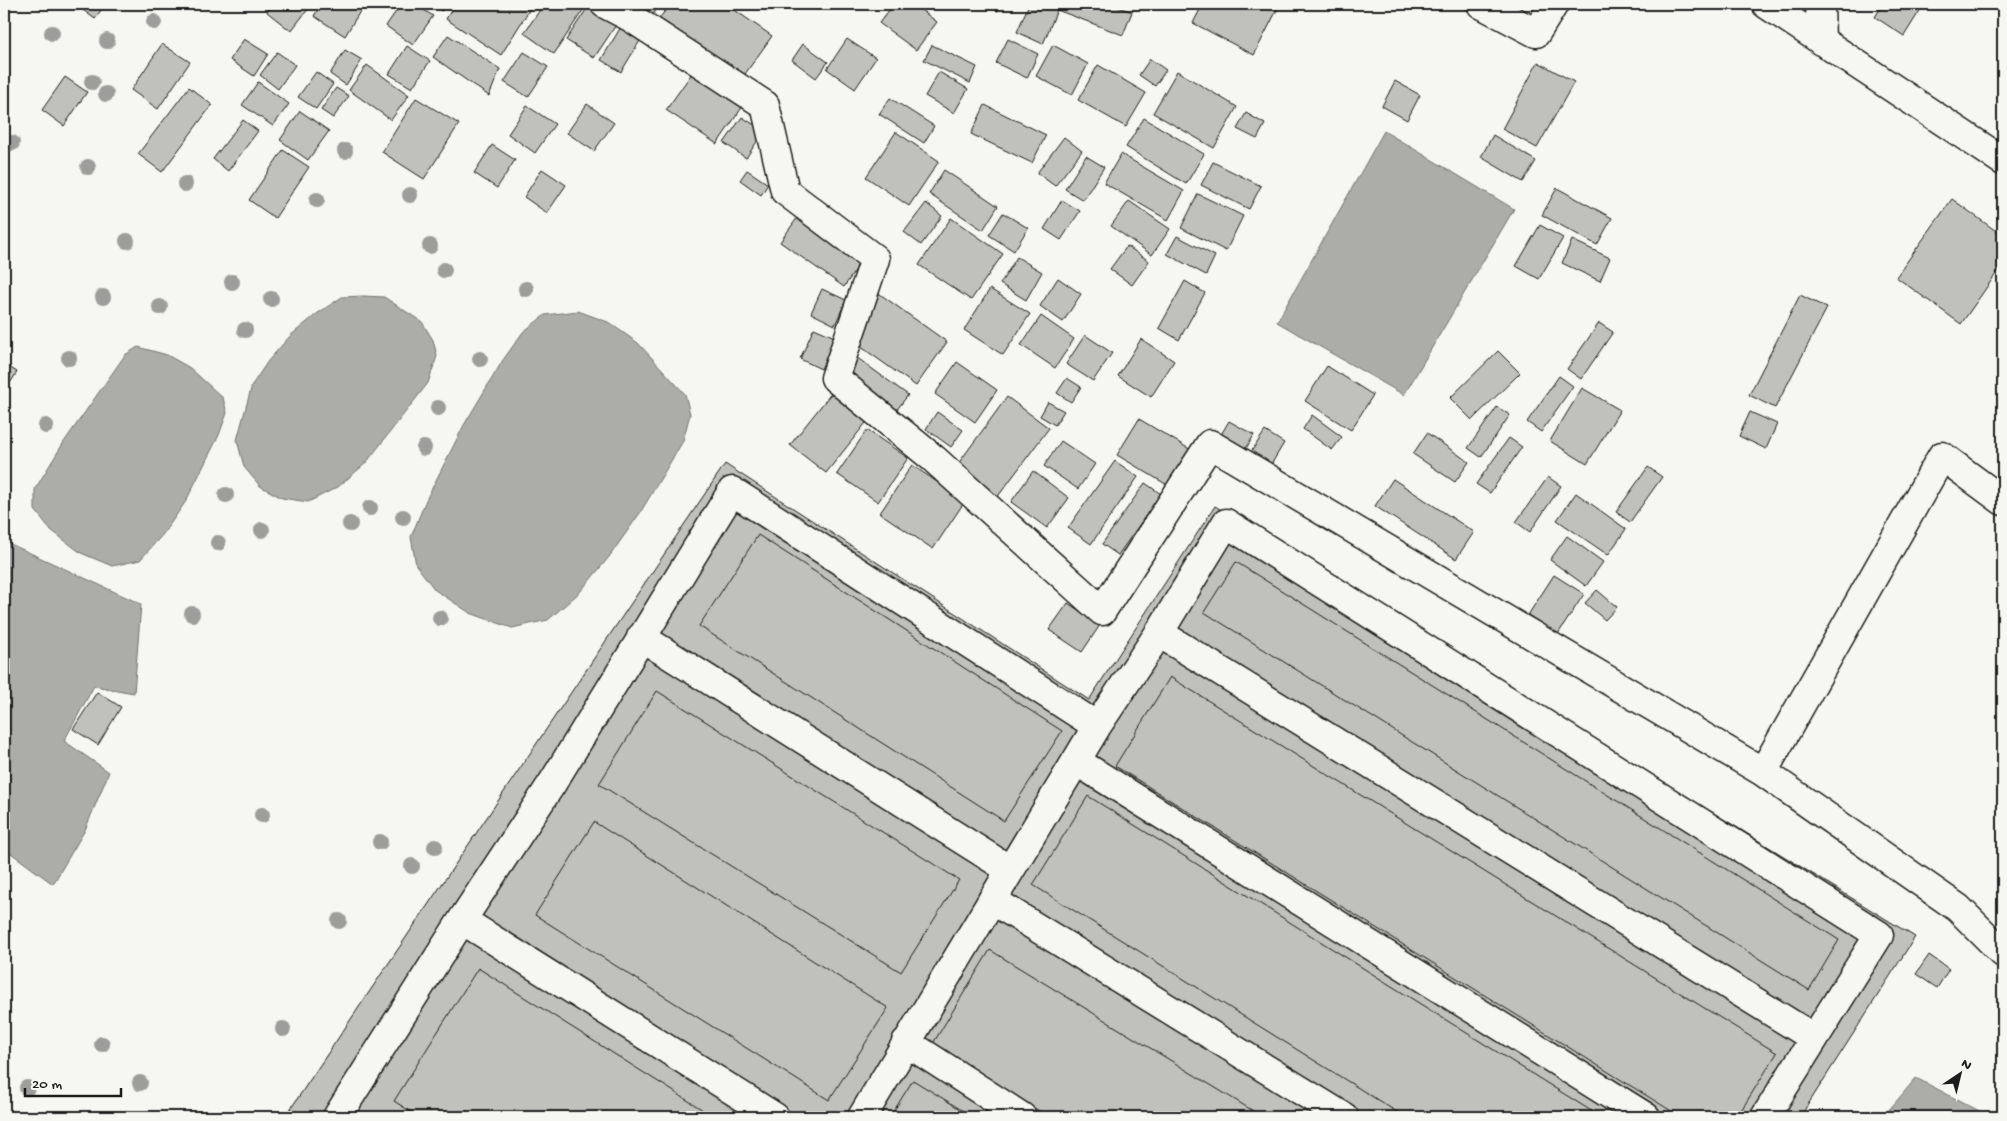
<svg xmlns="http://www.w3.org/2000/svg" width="2007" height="1121" viewBox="0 0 2007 1121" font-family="'Gochi Hand',sans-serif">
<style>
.water{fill:#acaca9;stroke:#727271}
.building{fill:#c0c0bd;stroke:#1c1c1c}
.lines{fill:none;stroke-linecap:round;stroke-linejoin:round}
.minor-casing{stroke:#1c1c1c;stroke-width:31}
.minor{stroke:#f6f6f2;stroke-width:28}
.tree{fill:#9d9d9b}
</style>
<rect width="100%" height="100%" fill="#f6f6f2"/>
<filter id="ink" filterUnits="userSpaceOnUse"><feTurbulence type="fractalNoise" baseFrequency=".02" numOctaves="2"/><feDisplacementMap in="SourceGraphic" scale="10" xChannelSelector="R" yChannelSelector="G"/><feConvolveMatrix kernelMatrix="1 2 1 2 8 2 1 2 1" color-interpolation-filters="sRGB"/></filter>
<g filter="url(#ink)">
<path class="water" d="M1384,131L1514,209L1404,395L1277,322Z
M363,296L384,297L422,322L433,340L437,356L428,383L366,463L338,487L308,502L282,498L260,486L244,467L237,440L252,385L268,361L290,336L318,313L342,297Z
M578,311L608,322L638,343L685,394L690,414L683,441L640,513L609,557L580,592L548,620L512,628L470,613L435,590L416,565L411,537L426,500L464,425L503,360L523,332L545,315Z
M138,347L167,355L190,368L223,398L227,413L219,435L186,501L164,533L140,560L112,566L81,553L51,530L35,510V489L64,442L125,355Z
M4,541L141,604L134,693L94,686L64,741L109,772L85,830L53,884L4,848Z
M1916,1078L1991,1117H1883Z"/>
<path class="building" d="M75,4H105L95,19Z
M273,4H312L291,31L267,12Z
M321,4H355L362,8L345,36L314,16Z
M401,4H415L433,16L413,45L386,26Z
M429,4H446L442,11Z
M455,4H533L501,55L446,19Z
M544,4H587L554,54L524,33Z
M628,4H660L651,18Z
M670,4H726L772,36L740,81L656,23Z
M894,4H913L937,22L916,50L879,23Z
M984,4H1002L998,11Z
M1029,4H1110L1132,12L1123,35L1057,10L1043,44L1017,32Z
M1203,4H1280L1254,55L1193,23Z
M1883,4H1924L1904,36L1875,17Z
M588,7L616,25L594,58L566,40Z
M624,22L644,34L621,72L601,60Z
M448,35L500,69L489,96L433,57Z
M244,39L268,54L254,76L230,60Z
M847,39L876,58L855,89L827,69Z
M1008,39L1038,54L1027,78L996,63Z
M162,44L190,62L158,109L131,90Z
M803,44L828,62L816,78L792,60Z
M932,45L977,67L970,83L924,60Z
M1053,45L1088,64L1072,95L1036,76Z
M407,46L430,61L412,88L389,74Z
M345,50L362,60L346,85L330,74Z
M277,52L295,65L278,89L260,75Z
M524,52L548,67L528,97L504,82Z
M1150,59L1166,70L1155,86L1139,75Z
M1538,62L1574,82L1537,148L1502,129Z
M367,65L409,95L391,120L349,90Z
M1098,65L1146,93L1126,127L1078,100Z
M695,69L745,103L717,144L666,110Z
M1177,71L1237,107L1214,148L1153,113Z
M316,72L333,84L316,109L298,97Z
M939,72L968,89L954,113L925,96Z
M65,77L87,92L64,126L42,110Z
M1395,81L1420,95L1407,120L1382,106Z
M258,82L289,104L273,126L242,105Z
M189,87L212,105L162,172L138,154Z
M336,88L349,96L333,118L321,110Z
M416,98L459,124L424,179L382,152Z
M890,98L934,126L924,143L879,114Z
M587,104L614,123L594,151L567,133Z
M985,105L1046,135L1032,163L971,134Z
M527,106L555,124L535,153L508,134Z
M300,111L329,131L308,160L280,140Z
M1246,113L1265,124L1257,139L1237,129Z
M742,117L764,131L746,158L724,143Z
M1144,118L1204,154L1186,184L1126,147Z
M243,120L258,131L228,171L213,159Z
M896,132L939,161L909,206L866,177Z
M1493,135L1536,161L1523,182L1481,157Z
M1064,137L1082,151L1055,186L1037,173Z
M492,145L515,160L497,188L474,173Z
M283,150L309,167L275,218L249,200Z
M1121,154L1184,191L1168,220L1104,183Z
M1086,156L1104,167L1083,200L1065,189Z
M1213,162L1261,186L1249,209L1201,185Z
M542,169L566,185L547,213L524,197Z
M747,170L768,184L761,195L740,180Z
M944,170L998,206L983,230L929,194Z
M1557,188L1612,218L1597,245L1542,215Z
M1198,194L1243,216L1226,251L1181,228Z
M1952,199L2003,236V264L1961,324L1896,277Z
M1062,200L1080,211L1061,240L1044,229Z
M1129,201L1170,229L1152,255L1111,226Z
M926,203L942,216L921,245L904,232Z
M1003,213L1028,228L1014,251L989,235Z
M798,217L861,262L844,287L780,242Z
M951,218L1003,254L971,300L919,265Z
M1540,225L1563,238L1539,279L1516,266Z
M1177,236L1215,256L1206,275L1167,254Z
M1572,240L1610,258L1600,281L1562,263Z
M1127,246L1149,261L1132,285L1110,269Z
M1017,257L1042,272L1026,300L1000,284Z
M1058,278L1081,294L1063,322L1040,306Z
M1185,281L1205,293L1179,340L1159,328Z
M822,289L846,300L835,325L811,313Z
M990,289L1030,314L1003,355L964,330Z
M877,292L947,342L916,386L857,344Z
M1800,295L1827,308L1775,408L1749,395Z
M1041,316L1074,339L1055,368L1021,345Z
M1599,323L1613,332L1581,379L1567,369Z
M814,328L835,337L821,369L800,359Z
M1085,335L1112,353L1093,381L1066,364Z
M1141,339L1174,361L1151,397L1118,376Z
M1498,351L1520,373L1472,420L1450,398Z
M856,357L908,395L896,411L844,372Z
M957,362L997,390L975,422L935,394Z
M4,364L17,372L4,393Z
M1327,366L1373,395L1351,430L1305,401Z
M1559,376L1573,386L1541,432L1527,422Z
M1067,378L1081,387L1071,402L1057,393Z
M1582,388L1620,410L1587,464L1550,441Z
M833,391L869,419L826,473L790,445Z
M1007,397L1049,428L996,499L955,468Z
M1048,402L1064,411L1055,425L1040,416Z
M1497,407L1510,415L1481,457L1468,448Z
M937,412L963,430L951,447L926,429Z
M1750,412L1777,424L1766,449L1739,436Z
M1312,415L1342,437L1332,450L1303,429Z
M1139,419L1191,450L1169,486L1117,455Z
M1229,421L1254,435L1244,452L1219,438Z
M867,430L908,458L878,502L837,474Z
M1265,431L1284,443L1269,468L1249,455Z
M1427,433L1469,462L1455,482L1413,454Z
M1509,438L1522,447L1490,493L1476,484Z
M1061,441L1095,464L1078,489L1044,466Z
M1115,461L1138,477L1091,544L1068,528Z
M725,464L1089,700L1215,506L1915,937L1800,1117H285Z
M912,465L965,501L933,549L880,513Z
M1648,467L1662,477L1630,522L1616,512Z
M1033,471L1069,498L1047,528L1011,502Z
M1548,477L1561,486L1530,532L1516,522Z
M1393,479L1474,532L1456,559L1375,506Z
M1145,483L1161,494L1118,555L1102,544Z
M1576,493L1626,529L1608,555L1557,520Z
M758,535L1062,731L1004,821L699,626Z
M1567,536L1603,562L1586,586L1550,560Z
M1236,562L1839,940L1809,990L1204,612Z
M1554,575L1584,594L1558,634L1528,615Z
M1597,590L1617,607L1605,620L1585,603Z
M1068,603L1100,625L1082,652L1049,630Z
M1170,677L1777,1053L1737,1117H1681L1115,766Z
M657,691L959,880L901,972L599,784Z
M97,692L121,707L98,745L73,729Z
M1088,796L1601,1117H1405L1033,885Z
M594,822L888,1008L829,1100L535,915Z
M990,950L1263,1117H1049L932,1045Z
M1929,955L1949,969L1937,988L1916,974Z
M478,968L714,1117H419L394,1101Z
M913,1080L973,1117H890Z"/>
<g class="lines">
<g class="minor-casing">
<path id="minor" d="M605,4L630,17L765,105L785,191L875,259L835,378L934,459L1102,611L1210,444L1763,772L1958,908L2003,953
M1481,4L1536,33L1554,4
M1766,4L2003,161
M1820,4L1821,41
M1159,633L1814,1038
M641,637L1010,870
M1076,761L1646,1117
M1763,772L1942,456L2003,501
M992,900L1344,1117
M462,920L775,1117
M906,1042L1022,1117
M337,1117L462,920L553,782L732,491L1097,726
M862,1117L1097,726L1159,633L1226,523L1879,935L1765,1117"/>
</g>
<use href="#minor" class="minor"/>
</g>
<g class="tree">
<circle cx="154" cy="22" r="8"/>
<circle cx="52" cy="33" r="8"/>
<circle cx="107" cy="41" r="8"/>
<circle cx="92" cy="82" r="8"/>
<circle cx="106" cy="94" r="8"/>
<circle cx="12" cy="143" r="8"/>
<circle cx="345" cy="151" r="8"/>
<circle cx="88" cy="167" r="8"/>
<circle cx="185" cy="184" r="8"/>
<circle cx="410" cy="195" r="8"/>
<circle cx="317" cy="200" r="8"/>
<circle cx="127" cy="241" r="8"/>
<circle cx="430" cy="246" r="8"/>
<circle cx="444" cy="270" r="8"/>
<circle cx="232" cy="282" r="8"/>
<circle cx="526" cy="289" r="8"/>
<circle cx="103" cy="297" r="8"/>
<circle cx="271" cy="299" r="8"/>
<circle cx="160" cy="307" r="8"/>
<circle cx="245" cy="330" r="8"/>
<circle cx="69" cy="358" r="8"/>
<circle cx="480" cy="359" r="8"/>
<circle cx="438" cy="408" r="8"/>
<circle cx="46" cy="426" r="8"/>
<circle cx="424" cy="448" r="8"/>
<circle cx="226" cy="495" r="8"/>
<circle cx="370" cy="508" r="8"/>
<circle cx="403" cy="517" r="8"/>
<circle cx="350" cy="524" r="8"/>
<circle cx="262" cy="530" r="8"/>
<circle cx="218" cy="543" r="8"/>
<circle cx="192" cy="614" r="8"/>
<circle cx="440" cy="618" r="8"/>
<circle cx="262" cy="815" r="8"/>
<circle cx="380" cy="842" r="8"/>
<circle cx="435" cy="847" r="8"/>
<circle cx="412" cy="866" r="8"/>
<circle cx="339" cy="921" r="8"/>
<circle cx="283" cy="1029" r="8"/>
<circle cx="102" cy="1044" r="8"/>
<circle cx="140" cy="1083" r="8"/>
<circle cx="27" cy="1088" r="8"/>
</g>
</g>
<rect width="2007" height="1121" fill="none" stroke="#f6f6f2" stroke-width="20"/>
<rect x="10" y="10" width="1987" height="1101" fill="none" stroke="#1c1c1c" stroke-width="2" filter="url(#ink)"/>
<g transform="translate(1960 1074) rotate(35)" stroke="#f6f6f2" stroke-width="4" paint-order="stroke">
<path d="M0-4L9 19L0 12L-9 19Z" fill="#1c1c1c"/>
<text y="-8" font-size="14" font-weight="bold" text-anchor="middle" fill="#1c1c1c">N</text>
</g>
<path d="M25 1088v8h96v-8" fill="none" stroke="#1c1c1c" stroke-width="2.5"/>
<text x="32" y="1088" font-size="15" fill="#1c1c1c" stroke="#f6f6f2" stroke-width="4" paint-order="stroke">20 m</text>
</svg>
